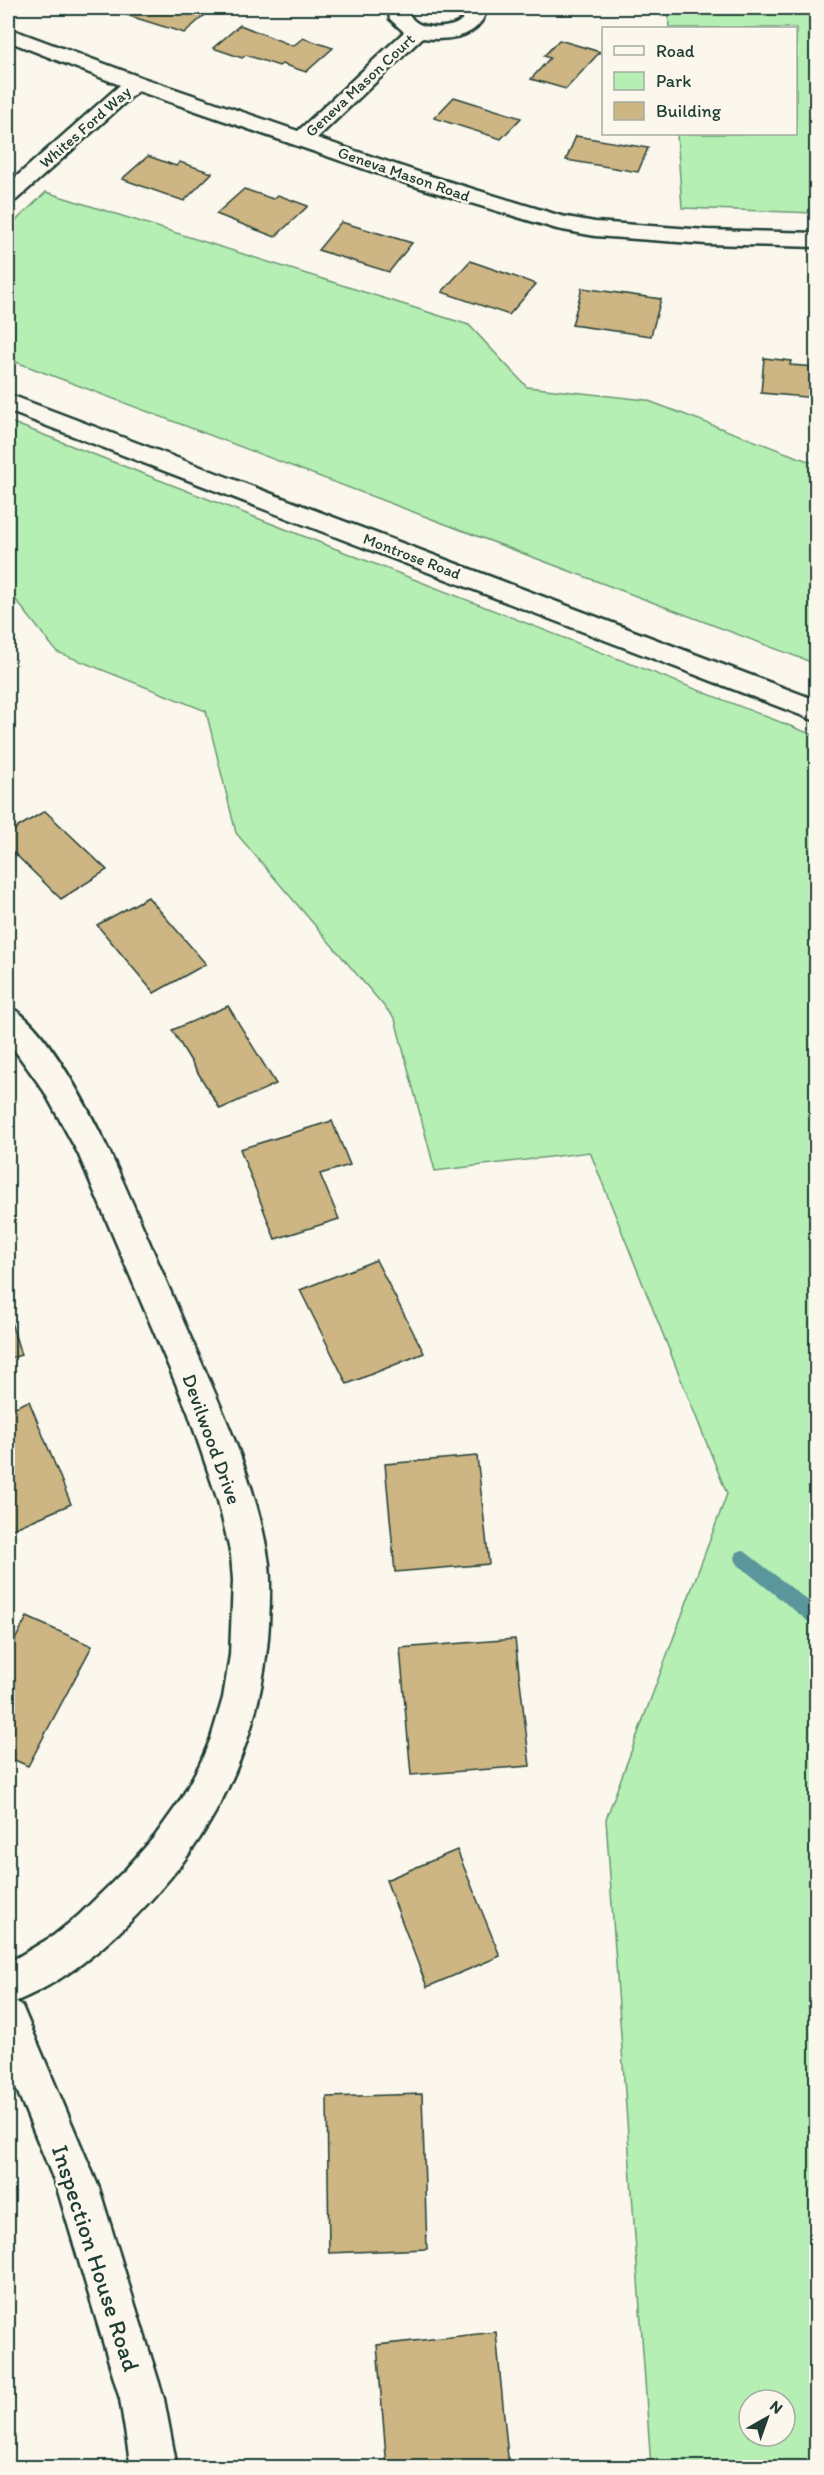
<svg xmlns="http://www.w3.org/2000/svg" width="824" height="2475" viewBox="0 0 824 2475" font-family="Itim,sans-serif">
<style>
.green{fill:#b6efb3;stroke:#6a9674;stroke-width:1.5;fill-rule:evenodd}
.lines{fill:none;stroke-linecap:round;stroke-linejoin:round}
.stream{fill:#5c969d;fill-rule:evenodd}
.building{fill:#cdb584;stroke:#1f3d34;stroke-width:1.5}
.minor-casing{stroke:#1f3d34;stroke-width:5}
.major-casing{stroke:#1f3d34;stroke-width:5}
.minor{fill:#fbf7ec;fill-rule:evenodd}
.major{fill:#fbf7ec;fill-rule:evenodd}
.labels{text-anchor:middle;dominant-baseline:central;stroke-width:5;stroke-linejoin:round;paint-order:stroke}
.far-street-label{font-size:16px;fill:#1f3d34;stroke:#fbf7ec}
.street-label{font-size:20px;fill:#1f3d34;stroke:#fbf7ec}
.near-street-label{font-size:24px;fill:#1f3d34;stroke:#fbf7ec}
</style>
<rect width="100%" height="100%" fill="#fbf7ec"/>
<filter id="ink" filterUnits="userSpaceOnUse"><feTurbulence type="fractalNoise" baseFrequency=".0167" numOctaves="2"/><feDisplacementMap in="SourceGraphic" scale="12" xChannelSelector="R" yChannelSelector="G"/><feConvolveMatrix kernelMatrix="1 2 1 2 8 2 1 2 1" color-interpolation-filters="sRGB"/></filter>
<g filter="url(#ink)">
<path class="green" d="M668,8H816V213L682,208L677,134H796V28H669Z
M46,192L469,325L527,387L646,400L816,464V664L8,359V228Z
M8,421L816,736V2467H651L606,1819L727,1494L590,1152L435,1171L395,1019L236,833L206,711L57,652L8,590ZM749,2400H785V2436H749Z"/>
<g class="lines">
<path class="stream" d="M743,1550L816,1607V1625L810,1623L737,1564L735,1558L737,1552Z"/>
</g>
<path class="building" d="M130,8H213L184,33L123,14Z
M570,8H620L621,9L572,13Z
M240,25L293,46L303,38L333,48L306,72L282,64L279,66L246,55L242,58L213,48Z
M559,40L600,52L566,89L531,79L550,58L544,56Z
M454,97L521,118L501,139L434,118Z
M576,136L648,148L638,172L566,160Z
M148,156L176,166L180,162L212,173L184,201L122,179Z
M244,189L273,199L278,195L308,206L275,237L216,214Z
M341,222L412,243L389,272L318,250Z
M470,261L536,284L509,315L442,292Z
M582,288L661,299L651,336L572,325Z
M764,358L791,361L790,365L816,367V398L761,393Z
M45,811L107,870L61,899L8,847V833Z
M148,897L206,964L154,993L97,925Z
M228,1006L276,1084L220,1109L172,1030Z
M332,1121L350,1165L320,1174L339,1219L275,1239L240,1149Z
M376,1260L424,1353L347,1384L300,1290Z
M8,1312L21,1355L8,1359Z
M29,1401L71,1504L8,1531V1410Z
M477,1456L489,1564L395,1572L385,1464Z
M27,1617L92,1646L28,1766L8,1757V1653Z
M515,1639L530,1766L411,1775L400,1648Z
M457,1850L500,1956L427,1987L386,1880Z
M422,2094L427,2249L329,2253L327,2097Z
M496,2332L509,2468H387L377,2345Z"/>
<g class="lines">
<g class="minor-casing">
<path id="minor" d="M388,8H408C409,11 409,14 411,17C419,31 456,31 464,17C466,14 466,11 467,8H487C480,38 449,41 422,38L317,138L424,174L561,216L595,222L706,230L816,233V247L706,244L595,236L557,229L408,184L138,91L16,200L8,202V184L120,85L8,41V28L143,78L298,131L404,32L390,19Z
M8,1007C43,1018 92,1116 109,1151C135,1207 159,1265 184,1323C218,1400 257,1480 269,1564C271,1584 270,1604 269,1624C264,1716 231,1805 171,1877C128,1928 78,1976 15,2002L22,2006L99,2188L164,2399L177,2468H131L120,2399L57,2188L8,2068V1963L53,1936L78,1916L126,1869L155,1836L180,1801L200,1764L211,1738L223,1698L230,1655L233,1580L231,1555L218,1501L188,1412L78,1153L44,1091L8,1041Z"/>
</g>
<g class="major-casing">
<path id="major" d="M8,394L816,700V721L8,411Z"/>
</g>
<use href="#minor" class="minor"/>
<use href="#major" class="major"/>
</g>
</g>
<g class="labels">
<g class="far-street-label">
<text transform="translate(360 85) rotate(-43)">Geneva Mason Court</text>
<text transform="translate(85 127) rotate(-41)">Whites Ford Way</text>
<text transform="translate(404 174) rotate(19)">Geneva Mason Road</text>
<text transform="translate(412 556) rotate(21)">Montrose Road</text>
</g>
<g class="street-label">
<text transform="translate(212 1439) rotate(70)">Devilwood Drive</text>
</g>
<g class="near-street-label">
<text transform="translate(96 2258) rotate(72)">Inspection House Road</text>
</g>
</g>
<rect width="824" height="2475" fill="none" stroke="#fbf7ec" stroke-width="30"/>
<rect x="15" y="15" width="794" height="2445" fill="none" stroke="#1f3d34" stroke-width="2" filter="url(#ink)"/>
<rect x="602" y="27" width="195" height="108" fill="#fbf7ec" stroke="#a3ada2" stroke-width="1.5"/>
<rect x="614" y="46" width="30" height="9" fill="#fbf7ec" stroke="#a3ada2" stroke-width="1.5"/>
<text x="656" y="57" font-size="18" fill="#1f3d34">Road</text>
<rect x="614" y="72" width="30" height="18" fill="#b6efb3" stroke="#a3ada2" stroke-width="1.5"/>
<text x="656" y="87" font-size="18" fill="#1f3d34">Park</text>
<rect x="614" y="102" width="30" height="18" fill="#cdb584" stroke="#a3ada2" stroke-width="1.5"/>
<text x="656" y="117" font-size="18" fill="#1f3d34">Building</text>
<g transform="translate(767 2418) rotate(40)"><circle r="28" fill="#fbf7ec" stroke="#a3ada2" stroke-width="1.5"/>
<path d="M0-4.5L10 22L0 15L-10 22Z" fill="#1f3d34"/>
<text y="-9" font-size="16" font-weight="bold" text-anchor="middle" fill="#1f3d34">N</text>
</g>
</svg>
